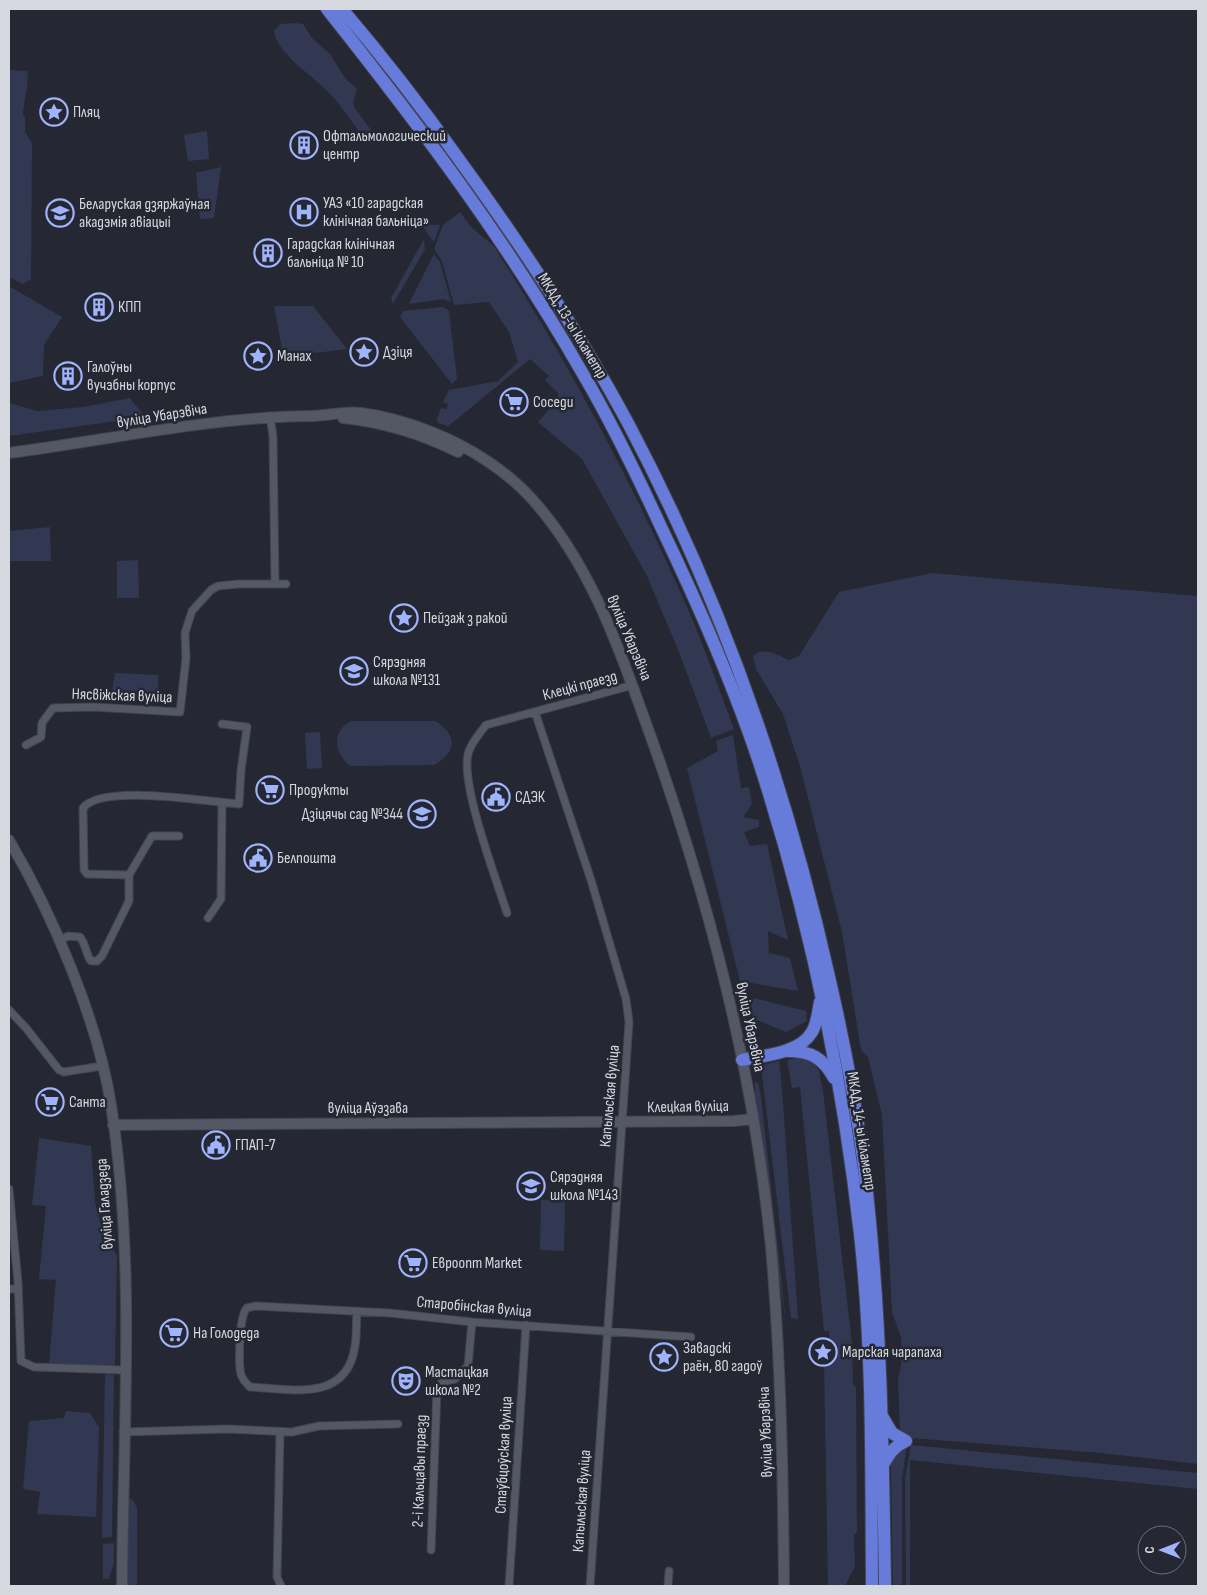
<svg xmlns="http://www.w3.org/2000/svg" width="1207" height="1595" viewBox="0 0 1207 1595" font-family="'Sofia Sans Condensed',sans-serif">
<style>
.green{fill:#323851}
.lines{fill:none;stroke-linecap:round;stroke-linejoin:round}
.street-casing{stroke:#42444d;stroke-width:9}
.secondary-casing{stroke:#42444d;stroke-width:12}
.highway-casing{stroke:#42444d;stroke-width:14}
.street{stroke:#545864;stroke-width:7}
.secondary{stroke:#545864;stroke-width:10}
.highway{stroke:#677bdb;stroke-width:12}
.labels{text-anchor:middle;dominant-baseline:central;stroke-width:5;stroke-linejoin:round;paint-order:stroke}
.poi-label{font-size:16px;fill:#d6d8df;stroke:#252832;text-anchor:start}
.street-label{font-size:16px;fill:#d6d8df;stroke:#252832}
</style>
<rect width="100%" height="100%" fill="#252832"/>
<path class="green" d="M296,23L303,24L312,38L330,54L345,78L357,89L353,102L354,107L377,138L371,144L366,141C355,126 345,111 333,97C317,78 277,55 274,31L280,24Z
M9,70L27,71C30,85 23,101 23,116H25V132L32,143L31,279L23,284L9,277Z
M207,131L209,159L188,161L184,135Z
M221,167L214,218L200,219L196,173Z
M460,212L472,228L493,245C567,360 631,480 686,605C704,645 718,687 734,729L711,738L679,652L647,576L582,459L538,422L558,399V393L545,380L549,376L530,359L456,420L448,426L438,423L437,419L441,408L447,409L448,404L443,402L449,390L498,381L518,362L509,332L489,302L454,305L442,261L434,249L443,225Z
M421,224L440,225L434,242Z
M424,239L425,249L393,304L391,298Z
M434,254L440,262L451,302L443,299L409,304Z
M9,286L62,317L44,345L43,376L9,383Z
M274,306H313L347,349C330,351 298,356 283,354Z
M443,307L449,311L457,379L452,384L400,317L403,311Z
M130,398L145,417L9,436V403L37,411L84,407Z
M50,527L51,561H9V531Z
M138,560L139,598H117V561Z
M932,573L1198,596V1464L1101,1453L911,1438L900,1429L898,1381L902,1359L901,1337L892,1312L882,1115L868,1057L861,1050L842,932L800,766L783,714L756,669L753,656C764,646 777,655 789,660L799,656L839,592Z
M115,673L158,675L159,702L111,698Z
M351,721H435C458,735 457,752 434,765L350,766C334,752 331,732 351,721Z
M320,732L322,768L307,769L305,733Z
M733,735L741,788L749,787L752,804L743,817L759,820V827L744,832L750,846L767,844L788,940L768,931L769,953L790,958L798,991L740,981L687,768L718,751L716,741Z
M754,998L806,1011L807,1021L786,1032L747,1016Z
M801,1057L813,1061L819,1071L823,1091L852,1344L853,1384L856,1387L857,1532L854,1535L855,1566L845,1586H828L824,1360L830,1356L829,1331H824L800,1087L792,1088L787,1060Z
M779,1061L782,1089L798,1319L791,1318L762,1074L763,1065Z
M755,1082L758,1083L761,1097L787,1332L755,1099Z
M39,1138L91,1146L95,1202L102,1229L117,1256L115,1366L49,1364L56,1280L39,1279L46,1206L32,1205Z
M541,1200L565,1201L564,1251L540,1250Z
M105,1374L114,1375L112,1537L102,1538Z
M66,1411L90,1413L99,1427L96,1517L37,1514L40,1492L23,1489L29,1421L64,1418Z
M907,1445L902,1479V1584L893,1586L891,1464L896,1449Z
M911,1445L1198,1473V1489L910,1460V1586H906L905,1479Z
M128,1498L133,1500L137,1508V1586H127Z
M114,1543V1563L109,1579H103V1544Z"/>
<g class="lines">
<g class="street-casing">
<path id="street" d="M270,416L273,436L275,584
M535,712L591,880L626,999L629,1022L590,1586
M26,745L41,737L42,723L53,708L93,707L180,712L186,658L185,633L192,611L211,590L218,586L239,584H286
M129,875L87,874L84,870L83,808C102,783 208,802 239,804L241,770L247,727L222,724
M507,913C497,881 458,779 469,751C472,742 480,733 486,725L633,685
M208,918L221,899L222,803
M58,941L68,936L80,937C86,944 85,953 91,961H97L102,956L129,901V875L152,836H179
M9,1010L26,1028L59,1070L64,1072L102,1066
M9,1189L18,1282L21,1361L34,1367L124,1370
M9,1289H18
M357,1311C356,1323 357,1335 355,1346C347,1403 291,1389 250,1387C245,1382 241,1378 240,1370C239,1357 239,1316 247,1308L256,1306L390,1313L472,1322L691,1337
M123,1432L227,1429L292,1432L319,1426L398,1424
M280,1432L277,1577L281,1586
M431,1550L437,1389L442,1382L455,1379L468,1366L472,1322
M509,1586L526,1325
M668,1586L669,1571"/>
</g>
<g class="secondary-casing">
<path id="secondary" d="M343,418C383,422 422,434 458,452
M9,453C109,440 210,417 311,416C327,416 344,411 361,413C385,416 412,424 434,433C469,447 507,471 532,499C587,560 616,639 643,715C706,887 753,1066 771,1248C781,1361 783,1474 784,1586
M9,840C52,913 98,1021 111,1105C136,1263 123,1427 122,1586
M113,1125L734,1121L753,1119"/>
</g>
<g class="highway-casing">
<path id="highway" d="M327,9C419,125 509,244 583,374C612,423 637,475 661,527C698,604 733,683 760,765C809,917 842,1076 860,1234C873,1351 871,1469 872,1586
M342,9C383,57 421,106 458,158C520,243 579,332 629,425C721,599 787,789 830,981C844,1042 856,1104 864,1166C881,1306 883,1446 885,1586
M788,1051C811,1051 823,1058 834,1078
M742,1060C764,1055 799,1054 812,1032C817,1024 818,1012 820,1002
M882,1416L892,1433L906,1441
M883,1465C889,1454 894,1446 906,1441"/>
</g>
<use href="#street" class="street"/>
<use href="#secondary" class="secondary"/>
<use href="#highway" class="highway"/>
</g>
<defs>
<g id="sight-ring" transform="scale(1.4375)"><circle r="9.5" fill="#252832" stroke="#a0b3fd" stroke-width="1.5"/><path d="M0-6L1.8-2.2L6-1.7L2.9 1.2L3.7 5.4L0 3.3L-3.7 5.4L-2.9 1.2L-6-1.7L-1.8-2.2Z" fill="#a0b3fd"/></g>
<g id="building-ring" transform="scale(1.4375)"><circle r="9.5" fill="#252832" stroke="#a0b3fd" stroke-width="1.5"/><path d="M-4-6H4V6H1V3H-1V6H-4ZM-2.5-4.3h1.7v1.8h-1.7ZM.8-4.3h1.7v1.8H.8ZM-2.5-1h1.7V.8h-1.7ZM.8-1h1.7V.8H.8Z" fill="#a0b3fd"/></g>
<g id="hospital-ring" transform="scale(1.4375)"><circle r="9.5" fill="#252832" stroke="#a0b3fd" stroke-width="1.5"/><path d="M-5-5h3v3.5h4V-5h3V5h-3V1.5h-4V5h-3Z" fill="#a0b3fd"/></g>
<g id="university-ring" transform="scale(1.4375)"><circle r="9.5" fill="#252832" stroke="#a0b3fd" stroke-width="1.5"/><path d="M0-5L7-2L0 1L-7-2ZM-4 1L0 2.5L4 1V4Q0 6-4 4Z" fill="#a0b3fd"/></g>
<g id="supermarket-ring" transform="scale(1.4375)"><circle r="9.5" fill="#252832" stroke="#a0b3fd" stroke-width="1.5"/><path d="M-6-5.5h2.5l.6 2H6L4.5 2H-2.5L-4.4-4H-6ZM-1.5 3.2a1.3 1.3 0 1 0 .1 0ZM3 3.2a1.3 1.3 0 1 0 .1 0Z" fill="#a0b3fd"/></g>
<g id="school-ring" transform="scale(1.4375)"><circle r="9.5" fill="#252832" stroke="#a0b3fd" stroke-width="1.5"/><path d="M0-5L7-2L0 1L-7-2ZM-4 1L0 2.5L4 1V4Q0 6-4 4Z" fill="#a0b3fd"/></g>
<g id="civic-ring" transform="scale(1.4375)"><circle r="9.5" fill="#252832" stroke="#a0b3fd" stroke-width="1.5"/><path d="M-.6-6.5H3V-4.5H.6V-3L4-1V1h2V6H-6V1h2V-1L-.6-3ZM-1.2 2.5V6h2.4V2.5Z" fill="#a0b3fd"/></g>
<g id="theatre-ring" transform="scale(1.4375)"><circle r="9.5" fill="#252832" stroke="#a0b3fd" stroke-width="1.5"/><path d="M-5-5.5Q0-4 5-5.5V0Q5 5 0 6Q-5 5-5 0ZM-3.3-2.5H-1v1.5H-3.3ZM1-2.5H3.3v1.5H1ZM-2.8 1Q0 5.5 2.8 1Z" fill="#a0b3fd"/></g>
</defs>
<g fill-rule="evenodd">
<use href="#sight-ring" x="54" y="112"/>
<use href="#building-ring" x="304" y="145"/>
<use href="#hospital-ring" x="304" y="212"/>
<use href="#university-ring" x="60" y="213"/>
<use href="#building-ring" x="268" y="253"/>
<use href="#building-ring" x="99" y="307"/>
<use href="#sight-ring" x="364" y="352"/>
<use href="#sight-ring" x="258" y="356"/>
<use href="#building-ring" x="68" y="376"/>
<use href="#supermarket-ring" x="514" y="402"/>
<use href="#sight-ring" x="404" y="618"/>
<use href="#school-ring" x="354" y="671"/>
<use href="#supermarket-ring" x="270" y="790"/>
<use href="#civic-ring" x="496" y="797"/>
<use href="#school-ring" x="422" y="814"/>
<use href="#civic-ring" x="258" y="858"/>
<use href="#supermarket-ring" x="50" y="1102"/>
<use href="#civic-ring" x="216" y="1145"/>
<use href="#school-ring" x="531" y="1186"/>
<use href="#supermarket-ring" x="413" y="1263"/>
<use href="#supermarket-ring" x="174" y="1333"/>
<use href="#sight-ring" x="823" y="1352"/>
<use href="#sight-ring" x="664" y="1357"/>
<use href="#theatre-ring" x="406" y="1381"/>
</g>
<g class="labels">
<g class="poi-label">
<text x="73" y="112">Пляц</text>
<text x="323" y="136">Офтальмологический<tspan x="323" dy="18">центр</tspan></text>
<text x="323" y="203">УАЗ «10 гарадская<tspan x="323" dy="18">клінічная бальніца»</tspan></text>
<text x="79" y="204">Беларуская дзяржаўная<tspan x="79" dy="18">акадэмія авіацыі</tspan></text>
<text x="287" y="244">Гарадская клінічная<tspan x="287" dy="18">бальніца № 10</tspan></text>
<text x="118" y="307">КПП</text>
<text x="383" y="352">Дзіця</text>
<text x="277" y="356">Манах</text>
<text x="87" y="367">Галоўны<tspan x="87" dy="18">вучэбны корпус</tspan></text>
<text x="533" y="402">Соседи</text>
<text x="423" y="618">Пейзаж з ракой</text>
<text x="373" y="662">Сярэдняя<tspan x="373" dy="18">школа №131</tspan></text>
<text x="289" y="790">Продукты</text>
<text x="515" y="797">СДЭК</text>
<text x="403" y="814" text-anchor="end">Дзіцячы сад №344</text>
<text x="277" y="858">Белпошта</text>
<text x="69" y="1102">Санта</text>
<text x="235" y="1145">ГПАП-7</text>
<text x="550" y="1177">Сярэдняя<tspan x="550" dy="18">школа №143</tspan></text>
<text x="432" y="1263">Евроопт Market</text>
<text x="193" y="1333">На Голодеда</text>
<text x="683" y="1348">Завадскі<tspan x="683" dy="18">раён, 80 гадоў</tspan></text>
<text x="842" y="1352">Марская чарапаха</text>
<text x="425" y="1372">Мастацкая<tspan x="425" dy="18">школа №2</tspan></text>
</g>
<g class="street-label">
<text transform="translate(572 326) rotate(59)">МКАД, 13-ы кіламетр</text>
<text transform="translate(162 416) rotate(-9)">вуліца Убарэвіча</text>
<text transform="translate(629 638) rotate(67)">вуліца Убарэвіча</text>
<text transform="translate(580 686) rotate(-15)">Клецкі праезд</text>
<text transform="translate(122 696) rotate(2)">Нясвіжская вуліца</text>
<text transform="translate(750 1027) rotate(78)">вуліца Убарэвіча</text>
<text transform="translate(610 1096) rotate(-85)">Капыльская вуліца</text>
<text transform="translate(688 1107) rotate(-1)">Клецкая вуліца</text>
<text x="368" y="1108">вуліца Аўэзава</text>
<text transform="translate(861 1131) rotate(81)">МКАД, 14-ы кіламетр</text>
<text transform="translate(105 1204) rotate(-94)">вуліца Галадзеда</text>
<text transform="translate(474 1307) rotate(5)">Старобінская вуліца</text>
<text transform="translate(766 1432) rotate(-92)">вуліца Убарэвіча</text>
<text transform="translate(504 1455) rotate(-87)">Стаўбцоўская вуліца</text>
<text transform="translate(420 1471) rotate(-88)">2-і Кальцавы праезд</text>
<text transform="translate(582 1501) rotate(-86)">Капыльская вуліца</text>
</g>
</g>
<rect width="1207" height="1595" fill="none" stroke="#d6d8df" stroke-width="20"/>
<g transform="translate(1162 1550) rotate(270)"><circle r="24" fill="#252832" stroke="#6c6e77"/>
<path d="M0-4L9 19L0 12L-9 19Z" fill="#a0b3fd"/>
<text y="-8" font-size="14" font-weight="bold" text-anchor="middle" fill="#d6d8df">С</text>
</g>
</svg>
